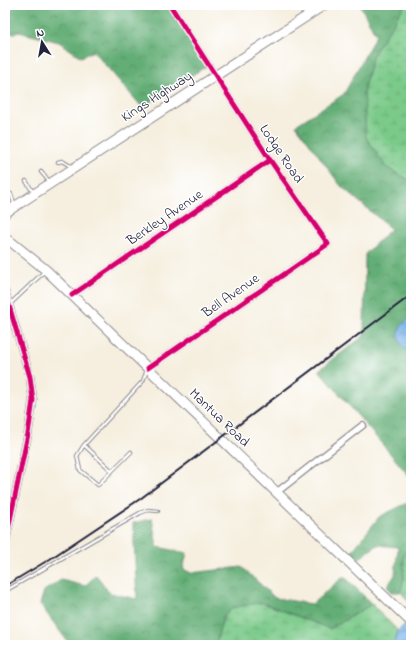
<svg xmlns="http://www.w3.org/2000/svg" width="416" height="650" viewBox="0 0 416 650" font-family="'Indie Flower',sans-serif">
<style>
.forest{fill:url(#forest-crowns);stroke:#436858}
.wetland{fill:url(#wetland-marsh);stroke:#4e7662}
.water{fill:url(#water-waves);stroke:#4c6a92}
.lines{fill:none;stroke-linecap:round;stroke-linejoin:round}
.stream{stroke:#76b2e8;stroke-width:2}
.service-casing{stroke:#8c888d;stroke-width:4.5}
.minor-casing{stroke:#8c888d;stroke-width:8}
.tertiary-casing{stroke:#8c888d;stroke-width:9}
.primary-casing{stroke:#8c888d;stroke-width:11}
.service{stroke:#fff;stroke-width:2.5}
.minor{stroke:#fff;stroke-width:5.5}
.tertiary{stroke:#fff;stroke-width:7}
.primary{stroke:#fff;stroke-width:9}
.rail{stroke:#22223b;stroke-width:2}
.cycleway-casing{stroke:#fff;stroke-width:8}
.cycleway{stroke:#d6006c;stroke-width:5}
.labels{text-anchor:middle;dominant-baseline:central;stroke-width:3;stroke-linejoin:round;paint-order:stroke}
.street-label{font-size:14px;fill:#22223b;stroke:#fff}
</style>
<defs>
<pattern id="forest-crowns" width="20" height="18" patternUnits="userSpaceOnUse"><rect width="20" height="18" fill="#64ae76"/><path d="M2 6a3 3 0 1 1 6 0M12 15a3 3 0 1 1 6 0" fill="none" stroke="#528d62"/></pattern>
<pattern id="wetland-marsh" width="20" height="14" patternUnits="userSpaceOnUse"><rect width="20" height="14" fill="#7bca8a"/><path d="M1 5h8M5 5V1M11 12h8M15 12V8" fill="none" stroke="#6aad78"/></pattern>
<pattern id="water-waves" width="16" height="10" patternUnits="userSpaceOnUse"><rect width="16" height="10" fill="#76b2e8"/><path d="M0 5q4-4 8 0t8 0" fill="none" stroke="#6090bd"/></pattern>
</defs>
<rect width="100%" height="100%" fill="#fff"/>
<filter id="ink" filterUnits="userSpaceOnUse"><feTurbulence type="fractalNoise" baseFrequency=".025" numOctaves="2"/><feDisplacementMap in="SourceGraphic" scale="8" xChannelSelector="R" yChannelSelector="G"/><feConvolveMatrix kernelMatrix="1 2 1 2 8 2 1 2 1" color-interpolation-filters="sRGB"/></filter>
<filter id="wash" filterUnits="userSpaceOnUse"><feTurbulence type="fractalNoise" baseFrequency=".012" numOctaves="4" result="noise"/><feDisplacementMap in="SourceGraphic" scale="16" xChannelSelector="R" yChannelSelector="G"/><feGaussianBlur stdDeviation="0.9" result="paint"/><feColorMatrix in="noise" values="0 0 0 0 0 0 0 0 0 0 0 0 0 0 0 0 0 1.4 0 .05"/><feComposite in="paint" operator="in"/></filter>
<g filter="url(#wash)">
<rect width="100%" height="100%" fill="#f6efdf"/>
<path class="forest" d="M5,5H169L208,65L142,107L93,51L81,57L59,42L19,32L5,35Z
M360,5H405L373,55L364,88L366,137L386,167L411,181V478L319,370L364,336L365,254L391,229L341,186L296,125L344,94L376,35Z
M411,501V550L404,554V578L401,592H392L387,587L395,575L398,547L377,545L357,560L350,554L379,517Z
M152,519L157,547L187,553L183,569L191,573L242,567L275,598L312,604L344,576L372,604L330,629L263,603L223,616L216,645H70L40,604L44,591L61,580L85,586L96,575L110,593L137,599L133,523Z"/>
<path class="wetland" d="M405,5H411V181L386,167L366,137L364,88L373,55Z
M411,550V605L401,592L404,578V554Z
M263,603L330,629L372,604L398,631L393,645H216C225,608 224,607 263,603Z"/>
<path class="water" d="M411,316V350H410L403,348L398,336L401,326Z
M411,618V645H393L398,631Z"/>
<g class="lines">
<path class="stream" d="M386,645L397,642"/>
</g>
</g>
<g filter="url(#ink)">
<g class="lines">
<g class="service-casing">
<path id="service" d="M58,162L62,161L72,167
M41,172L49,181
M26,181L33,192
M11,194L14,203
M9,305L45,271
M84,445L112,471
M131,452L98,485L80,470L77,456L84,445L143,381L147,370
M5,591L140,513L148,510L158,511"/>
</g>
<g class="minor-casing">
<path id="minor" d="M72,295L270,160
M148,368L328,244L270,160L170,5
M277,492L363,425"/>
</g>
<g class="tertiary-casing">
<path id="tertiary" d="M5,292L30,377L33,400L28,434L5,544"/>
</g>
<g class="primary-casing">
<path id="primary" d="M5,213L324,5
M5,237L46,270L411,622"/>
</g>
<use href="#service" class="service"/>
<use href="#minor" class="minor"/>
<use href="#tertiary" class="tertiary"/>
<use href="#primary" class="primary"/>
<path class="rail" d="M5,586L50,559L140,499L411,295"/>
<g class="cycleway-casing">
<path id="cycleway" d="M5,292L30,377L33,400L28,434L5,544
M72,295L270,160
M148,368L328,244L270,160L170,5"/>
</g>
<use href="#cycleway" class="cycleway"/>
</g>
</g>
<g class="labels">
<g class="street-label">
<text transform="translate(157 97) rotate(-33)">Kings Highway</text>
<text transform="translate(281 154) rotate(56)">Lodge Road</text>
<text transform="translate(165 218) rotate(-34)">Berkley Avenue</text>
<text transform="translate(231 296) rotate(-35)">Bell Avenue</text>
<text transform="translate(219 418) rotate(44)">Mantua Road</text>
</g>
</g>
<rect width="416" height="650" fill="none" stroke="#fff" stroke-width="20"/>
<g transform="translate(42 42) rotate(349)" stroke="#ffffff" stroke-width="3" paint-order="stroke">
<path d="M0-3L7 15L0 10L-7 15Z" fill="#22223b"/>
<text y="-6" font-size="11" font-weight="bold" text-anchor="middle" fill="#22223b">N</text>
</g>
</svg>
